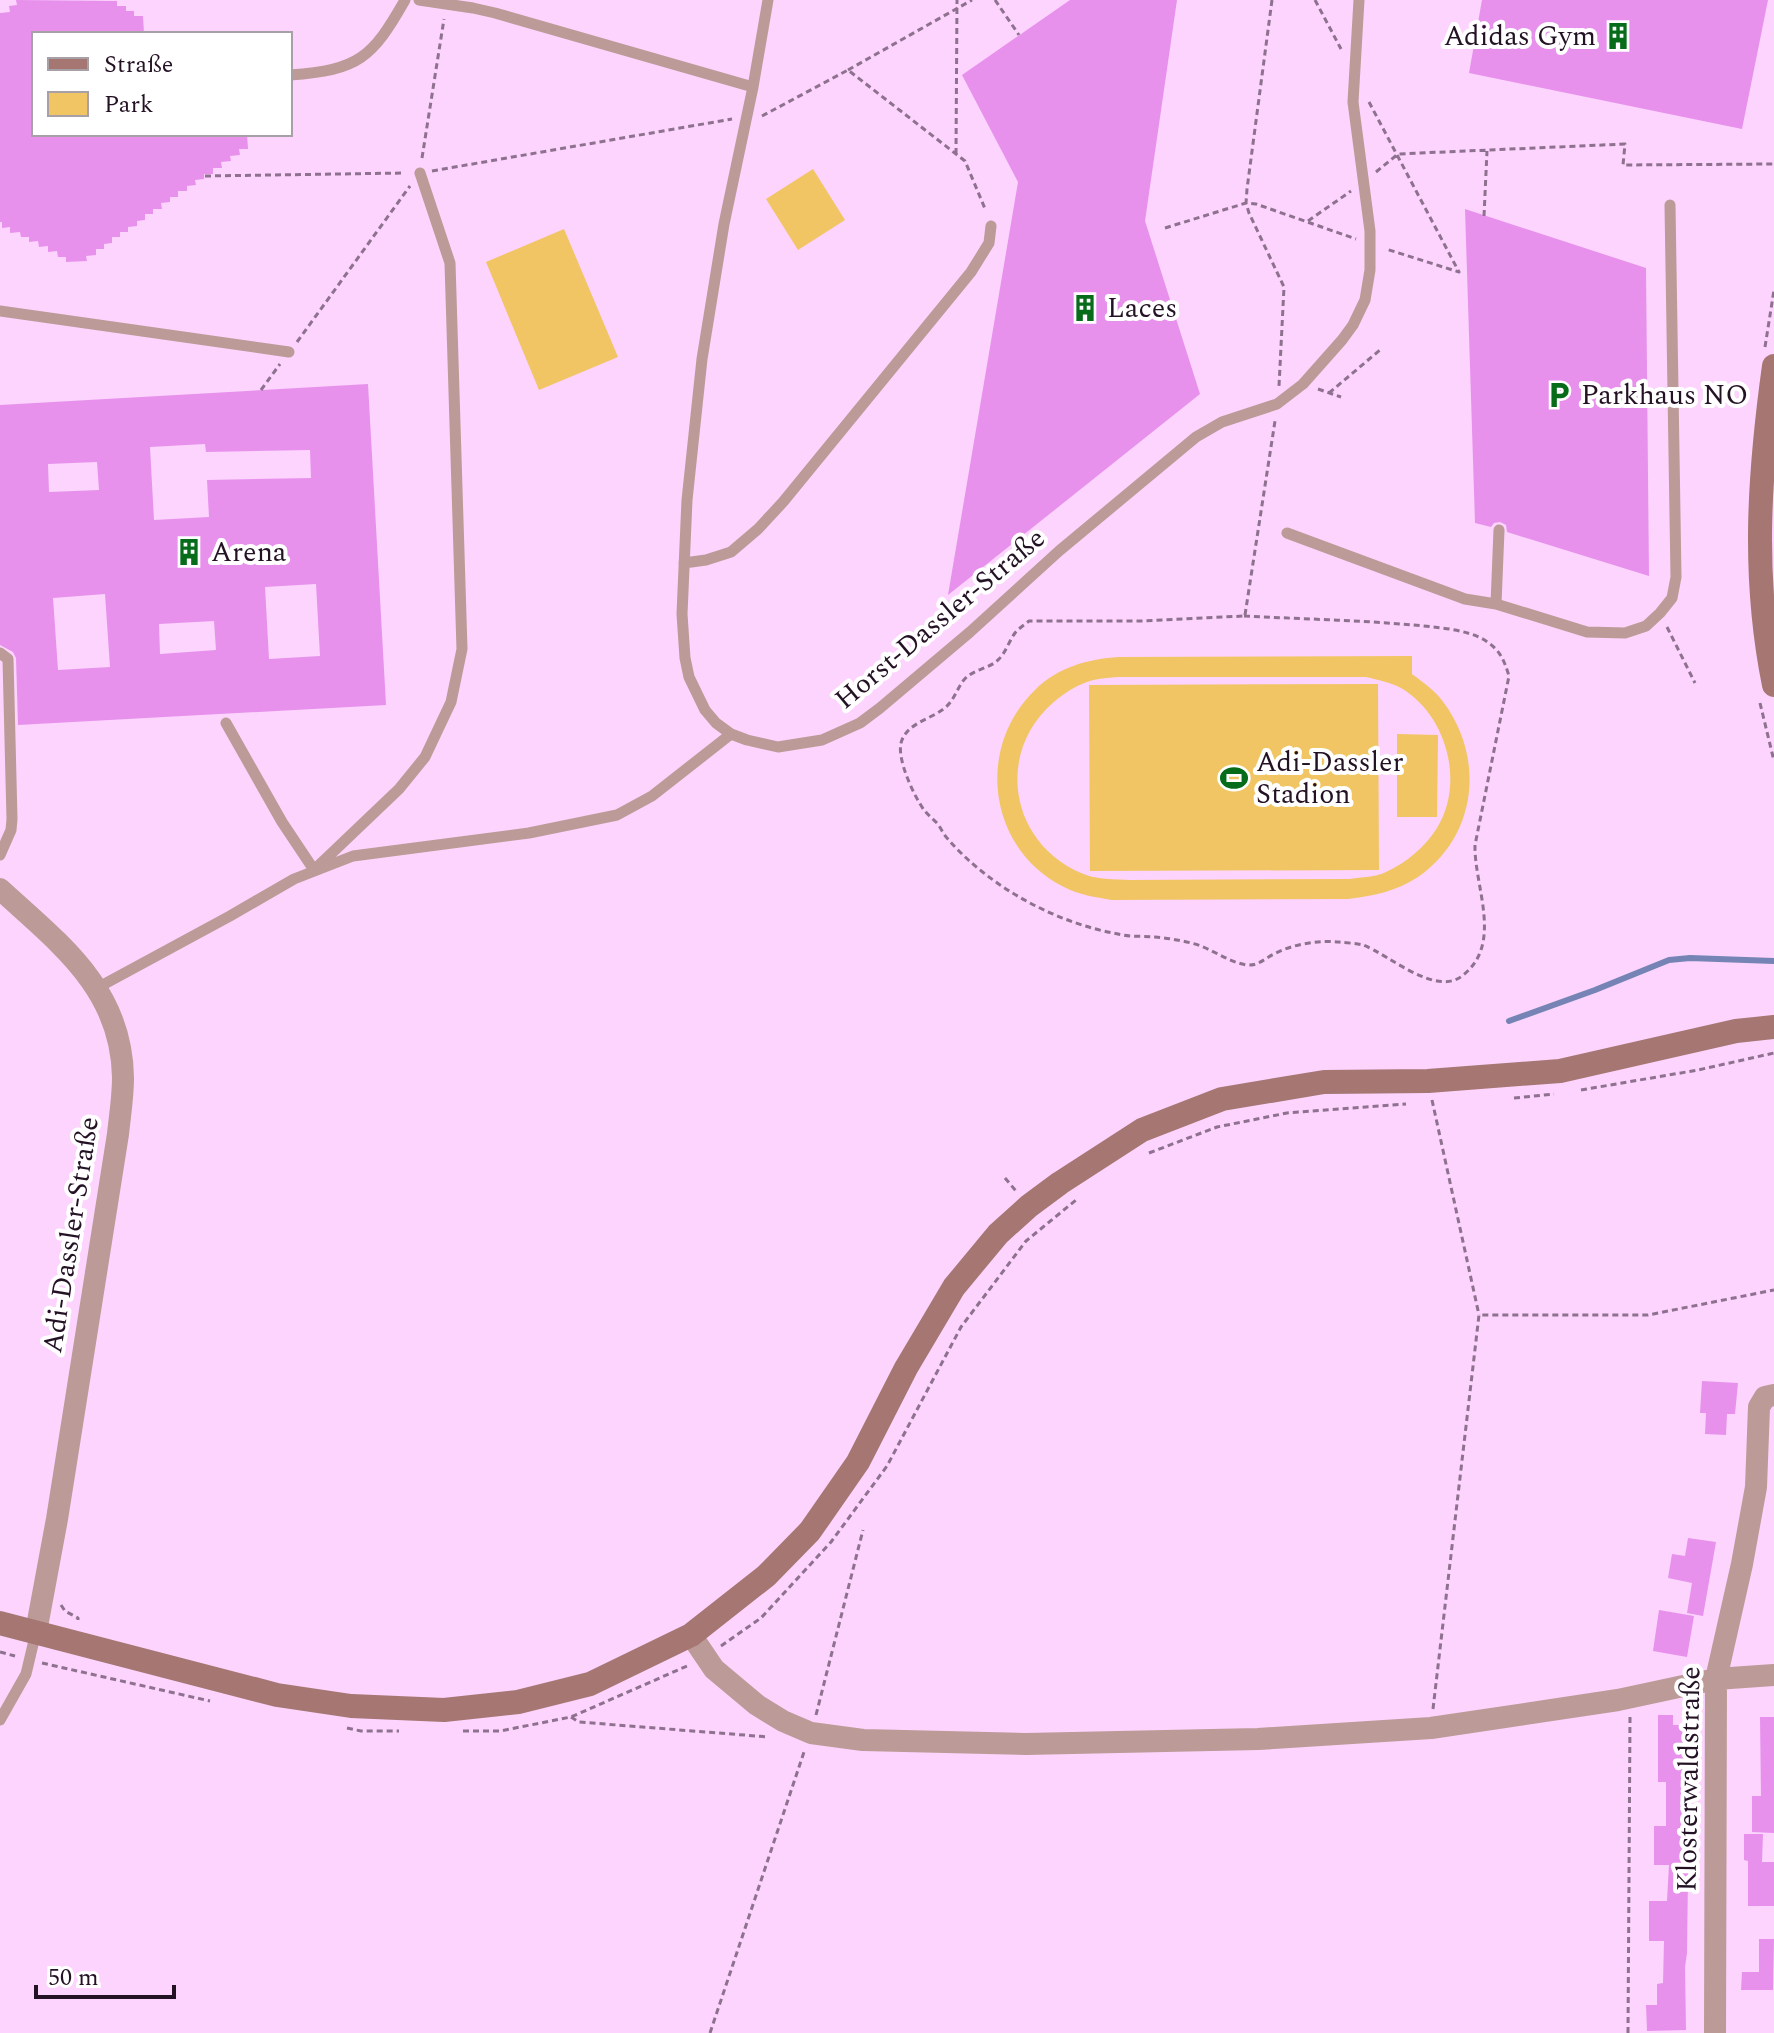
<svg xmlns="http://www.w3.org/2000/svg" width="1774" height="2033" viewBox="0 0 1774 2033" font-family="Spectral,serif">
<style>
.green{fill:#f1c564;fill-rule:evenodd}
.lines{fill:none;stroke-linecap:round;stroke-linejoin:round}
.stream{stroke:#7584b4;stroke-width:6}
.building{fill:#e791ed;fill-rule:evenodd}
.path{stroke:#8e718f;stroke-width:3;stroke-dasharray:6 4;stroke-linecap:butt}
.lane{stroke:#bb9a97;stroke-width:11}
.street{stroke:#bb9a97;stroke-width:22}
.secondary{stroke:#a57672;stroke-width:24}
.labels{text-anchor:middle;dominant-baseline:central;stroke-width:8;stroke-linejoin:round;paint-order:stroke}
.poi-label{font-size:28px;fill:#231124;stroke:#fff;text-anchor:start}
.street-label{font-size:28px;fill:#231124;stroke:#fff}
</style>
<rect width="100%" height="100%" fill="#fcd4fd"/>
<path class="green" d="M813,169L845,220L798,250L766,199Z
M564,229L618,357L539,390L486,262Z
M1412,656V674C1424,683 1436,691 1444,703C1485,759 1477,836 1418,877C1397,891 1373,896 1348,899L1112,900C1095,897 1079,895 1064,887C988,849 975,748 1035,690C1058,667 1088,659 1119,657ZM1118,677H1366C1378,680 1390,682 1401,688C1447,715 1465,783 1437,828C1425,847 1406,863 1386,872C1376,877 1362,877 1350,879L1130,880C1115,879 1096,880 1081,873C1009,842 995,751 1055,701C1065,693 1075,686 1087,682C1097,678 1108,678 1118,677Z
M1378,684L1379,870L1090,871L1089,685Z
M1397,734L1438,735L1437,817H1397Z"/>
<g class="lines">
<path class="stream" d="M1509,1021L1595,990L1669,960L1690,958L1774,961"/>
</g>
<path class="building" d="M16,0L117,1V6H126V11H134V16H143L144,34H34V134H247L248,149H239L240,155L230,156L231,161L221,162L222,168H213V174H204V179L195,180L196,185L187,186V191H178V197H170V202L161,203L162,209H153V214H145V220L137,221V226L128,227V232H120V237H112V243L104,244V249H96V255L86,256L87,261L66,262V257H58L57,251L48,252V246L39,247L38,241L29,242V237H21L20,232L10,233V227L2,228V222H0V13L10,12L9,6L17,5Z
M1070,0H1177L1145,221L1200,394L948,595L1018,182L962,75Z
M1482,0H1768L1742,129L1469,73Z
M1465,209L1646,268L1649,576L1507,532L1506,525L1500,522L1494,523L1491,527L1475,523Z
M368,384L386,705L18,725L16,658L13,652L0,645V405ZM205,444L206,452L310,450L311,478L207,480L209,517L154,520L150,447ZM97,462L99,490L49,492L48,464ZM316,584L320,656L269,659L265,587ZM105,594L110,667L58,670L53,598ZM214,621L216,650L160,654L159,624Z
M1702,1381L1738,1383L1735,1414H1727L1726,1435L1705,1434L1706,1413H1700Z
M1688,1538L1716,1542L1703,1616L1687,1613L1692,1583L1668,1578L1672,1554L1685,1556Z
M1659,1610L1694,1616L1687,1657L1653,1651Z
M1658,1715H1673V1725H1693V1766H1685L1686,1801H1689L1687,1953L1685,1967L1686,2030L1647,2031L1646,2005H1657V1984L1663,1983L1664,1941H1649V1901H1667L1669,1865H1654V1826H1666V1782H1658Z
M1760,1717H1774V1833L1752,1832V1796H1761Z
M1744,1834H1763L1762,1862H1774V1906H1748V1861L1744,1860Z
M1759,1939H1774L1773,1990H1741L1742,1972H1759Z"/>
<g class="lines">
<path class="path" d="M995,0L1019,35
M1272,0L1247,189L1246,203L1249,213L1284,287L1279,386
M1315,0L1341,49
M848,70L972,0
M1369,102L1459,272L1386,249
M762,116L848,70L965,161L986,211
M956,154L957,0
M422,158L444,19
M432,171L732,119
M1376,172L1398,154L1625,144L1623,165L1774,164
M205,176L405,173
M1484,216L1487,151
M1308,221L1351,191
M1165,228L1246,203L1256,204L1356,239
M297,342L410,186
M1765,347L1774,290
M1318,389L1341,397
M261,390L280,364
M1329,393L1380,350
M1245,615L1275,421
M1244,616C1300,619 1357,620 1413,625C1434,627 1468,629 1486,641C1500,650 1504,660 1509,676L1475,845C1474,887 1504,944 1462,976C1435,997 1388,954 1363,945C1355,943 1346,943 1339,942C1318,940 1293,944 1274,954C1264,959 1258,966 1247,965C1227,962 1210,947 1191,943C1179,940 1167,938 1155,937C1143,936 1130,937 1118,934C1056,923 989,887 947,838C943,834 941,828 937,823C933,819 928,815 924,810C914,796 897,760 901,743C906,724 928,720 942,710C953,703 956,691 963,681C972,669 990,669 999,659C1006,652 1009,641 1015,633C1018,629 1024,625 1029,621H1143Z
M1667,627L1695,683
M1760,703L1774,761
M1581,1090L1698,1070L1774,1053
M1514,1098L1554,1094
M1432,1100L1479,1315
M1149,1153L1217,1127L1287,1113L1406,1104
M1005,1178L1016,1191
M61,1605L65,1611L78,1618V1620
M721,1646L761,1618L831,1542L887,1466L961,1327L1026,1241L1076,1200
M0,1652L15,1656
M42,1663L210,1701
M1433,1709L1479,1315H1648L1774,1290
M816,1715L863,1530
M571,1717L579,1722L769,1737
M347,1728L361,1731H399
M463,1731H500L571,1717L687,1666
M710,2033L804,1752
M1628,2033L1630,1717"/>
<path class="lane" d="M419,0L473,8L495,13L753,87
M768,0L753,87L724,224L702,359L687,500L682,614L685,658L689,677L705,710L716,723L731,734L747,740L778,747L822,740L860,723L880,708L970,632L1059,551L1196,437L1222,422L1277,404L1303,384L1342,340L1353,325L1365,300L1370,270V231L1353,102L1359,0
M290,75C359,70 372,58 405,0
M0,311L289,352
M1287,533L1465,599L1496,604L1587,632L1625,633L1646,626L1660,613L1672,598L1676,577L1670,205
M684,563L706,560L731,552L758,529L783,502L971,272L989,243L991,226
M1496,604L1499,530
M0,653L8,659L12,819L11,830L0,855
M226,723L282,822L314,870L399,789L425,757L451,702L462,649L450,263L420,173
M97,988L230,916L294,879L353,856L529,833L617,815L652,796L731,734
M0,1720L26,1674L36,1632"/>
<path class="street" d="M0,889C60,944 122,989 123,1078C123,1097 120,1115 118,1134L57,1519L36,1632
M691,1635L714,1669L757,1705L783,1721L811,1733L863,1740L1026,1744L1258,1739L1431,1728L1618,1700L1716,1679L1774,1675
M1715,2033L1716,1679L1742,1564L1756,1487L1759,1407L1765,1397L1774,1395"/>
<path class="secondary" d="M1774,366C1759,475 1752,576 1774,685
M0,1623L277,1695L351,1706L444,1710L518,1702L590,1684L691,1635L766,1576L810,1531L858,1462L906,1368L954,1287L998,1234L1029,1206L1060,1183L1142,1130L1222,1099L1324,1082L1428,1081L1560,1071L1736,1031L1774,1027"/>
</g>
<defs>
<g id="building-bare" transform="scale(2.16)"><path d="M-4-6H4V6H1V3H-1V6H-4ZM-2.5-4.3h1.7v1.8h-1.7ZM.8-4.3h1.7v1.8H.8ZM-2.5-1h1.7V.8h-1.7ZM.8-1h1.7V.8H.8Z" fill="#066c1a" stroke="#fff" stroke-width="2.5" paint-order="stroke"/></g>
<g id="parking-bare" transform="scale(2.16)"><path d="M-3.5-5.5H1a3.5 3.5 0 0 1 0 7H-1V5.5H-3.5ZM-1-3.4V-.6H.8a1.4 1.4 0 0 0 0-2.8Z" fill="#066c1a" stroke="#fff" stroke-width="2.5" paint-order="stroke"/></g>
<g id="stadium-bare" transform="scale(2.16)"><path d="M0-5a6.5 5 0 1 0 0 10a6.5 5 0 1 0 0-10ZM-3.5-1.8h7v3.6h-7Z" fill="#066c1a" stroke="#fff" stroke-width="2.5" paint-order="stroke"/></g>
</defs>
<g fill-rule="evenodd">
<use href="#building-bare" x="1618" y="36"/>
<use href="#building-bare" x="1085" y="308"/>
<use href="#parking-bare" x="1559" y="395"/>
<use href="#building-bare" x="189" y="552"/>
<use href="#stadium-bare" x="1234" y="778"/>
</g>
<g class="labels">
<g class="poi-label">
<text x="1596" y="36" text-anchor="end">Adidas Gym</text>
<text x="1107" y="308">Laces</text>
<text x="1581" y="395">Parkhaus NO</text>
<text x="211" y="552">Arena</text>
<text x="1256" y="762">Adi-Dassler<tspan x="1256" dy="32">Stadion</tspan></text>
</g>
<g class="street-label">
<text transform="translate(940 619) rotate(-40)">Horst-Dassler-Straße</text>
<text transform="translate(71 1235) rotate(-81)">Adi-Dassler-Straße</text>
<text transform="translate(1689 1779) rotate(-89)">Klosterwaldstraße</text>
</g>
</g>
<rect x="32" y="32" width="260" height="104" fill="#ffffff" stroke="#a7a0a7" stroke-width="2"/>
<rect x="48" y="58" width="40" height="12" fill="#a57672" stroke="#a7a0a7" stroke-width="2"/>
<text x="104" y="72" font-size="24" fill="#231124">Straße</text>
<rect x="48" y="92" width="40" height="24" fill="#f1c564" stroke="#a7a0a7" stroke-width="2"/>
<text x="104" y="112" font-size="24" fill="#231124">Park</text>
<path d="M36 1985v12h138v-12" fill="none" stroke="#231124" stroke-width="4"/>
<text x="48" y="1985" font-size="24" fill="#231124" stroke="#ffffff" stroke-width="6" paint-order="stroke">50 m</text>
</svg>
